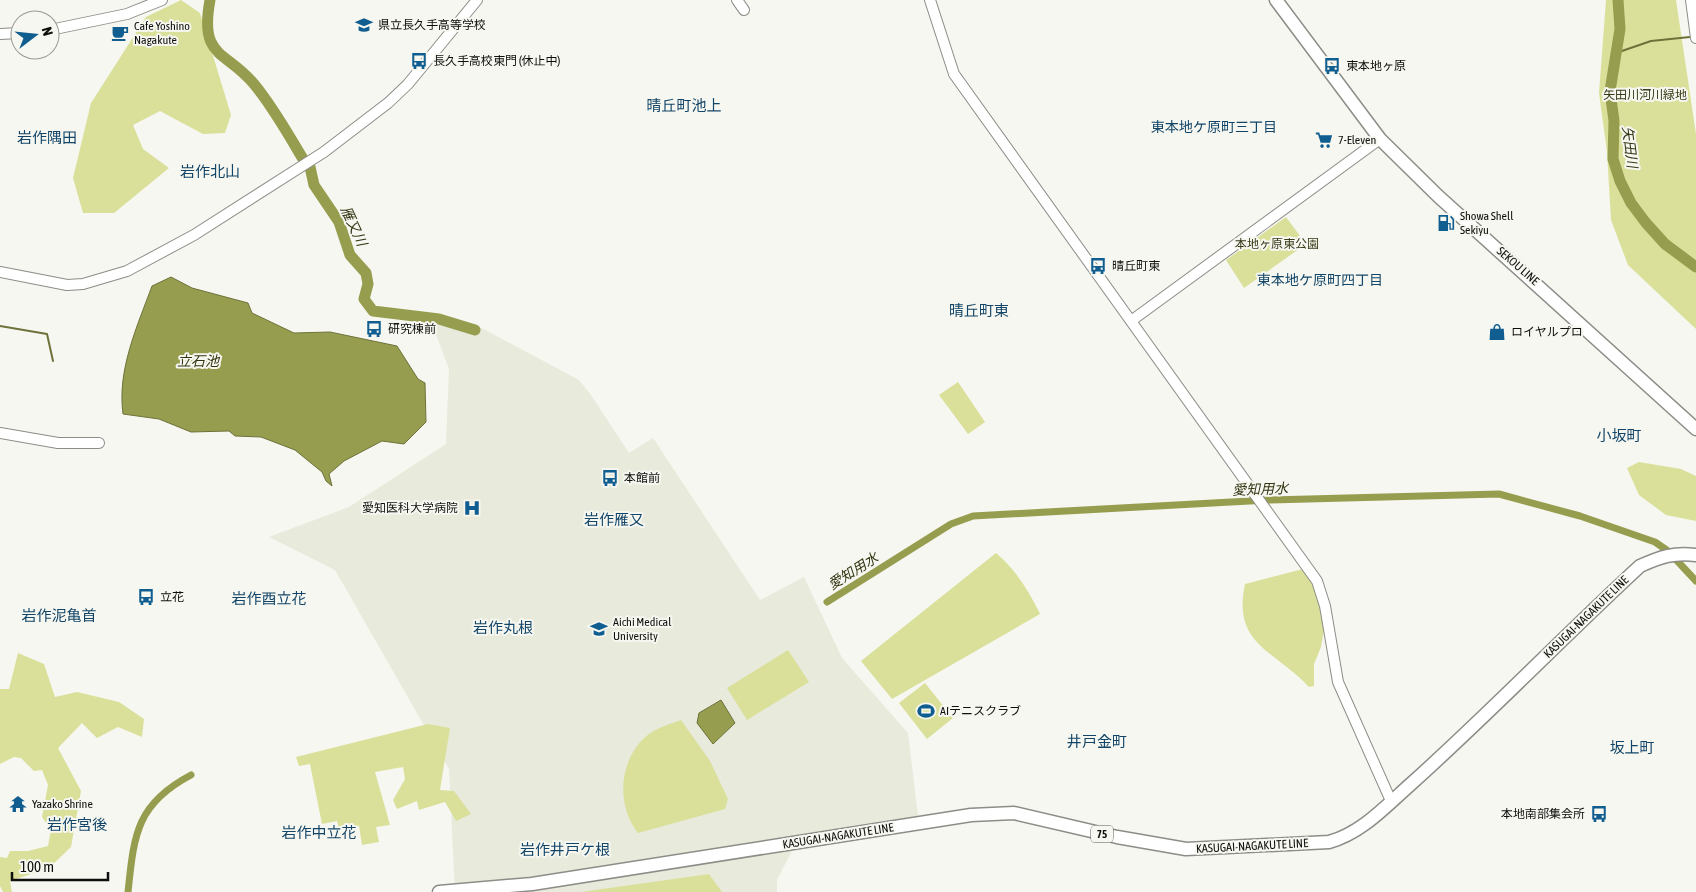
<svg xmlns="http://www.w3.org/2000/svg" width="1696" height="892" viewBox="0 0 1696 892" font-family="'Asap Condensed','Noto Sans JP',sans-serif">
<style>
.built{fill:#e8eadc}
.green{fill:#dae09a}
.water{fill:#979d4e;stroke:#6e723a}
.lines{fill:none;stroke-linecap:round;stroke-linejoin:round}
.stream{stroke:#6e723a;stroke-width:2}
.canal{stroke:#979d4e;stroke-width:7}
.river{stroke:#979d4e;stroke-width:11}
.tertiary-casing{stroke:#8c8d87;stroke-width:12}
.primary-casing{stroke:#8c8d87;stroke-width:15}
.trunk-casing{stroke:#8c8d87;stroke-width:15}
.tertiary{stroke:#fff;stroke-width:10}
.primary{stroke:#fff;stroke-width:12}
.trunk{stroke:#fff;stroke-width:12}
.labels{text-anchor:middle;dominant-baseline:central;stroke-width:4;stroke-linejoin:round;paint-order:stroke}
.shield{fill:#f6f7f0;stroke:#545551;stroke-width:1}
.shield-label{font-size:11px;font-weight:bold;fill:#0f0f0d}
.poi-label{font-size:12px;fill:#0f0f0d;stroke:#f6f7f0;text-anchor:start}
.park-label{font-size:12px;fill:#393b18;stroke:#f6f7f0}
.street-label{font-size:12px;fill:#0f0f0d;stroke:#f6f7f0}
.neighbourhood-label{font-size:14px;fill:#134568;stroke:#f6f7f0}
.water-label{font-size:14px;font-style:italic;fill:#333512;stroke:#f6f7f0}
.quarter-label{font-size:15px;fill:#134568;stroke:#f6f7f0}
</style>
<rect width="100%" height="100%" fill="#f6f7f0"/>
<path class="built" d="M428,313L476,325L579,380L591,395L629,453L653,438L760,600L804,577L842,658L908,733L918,816L799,837L777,880V892H455L449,769L335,570L269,537L349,507L446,444L449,369Z"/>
<path class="green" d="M181,0L200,13L231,115L225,133L203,134L160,111L133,125L143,149L169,168L114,213H83L73,178L91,103L146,17Z
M1606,0H1676L1696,134V329L1628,265L1611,220L1607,152L1599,93Z
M1286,217L1306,244L1244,288L1226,260Z
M958,382L985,422L968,434L939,395Z
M1639,462L1681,469L1696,476V521L1666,515L1639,495L1627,468Z
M996,553C1016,570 1029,591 1040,614L892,699L861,661Z
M1303,569L1313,582L1325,624L1321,647L1314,664V686L1309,687C1275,650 1232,645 1245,584Z
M788,650L809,682L747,720L727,688Z
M18,653L44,664L55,697L77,692L119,702L144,719L142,737L118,727L97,738L82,723L58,748L81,791L71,847L49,868L10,881L12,892H3L0,886V857L7,858L10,851H28L48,846L51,830L42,817L48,785L42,770L34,771L21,758L14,757L0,764V689H9Z
M925,683L953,718L927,739L899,703Z
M681,720L710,761L728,799L725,809L638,833C615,804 619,757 649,734C659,727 670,724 681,720Z
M428,724L450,728L440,790L454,791L471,814L456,821L445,802L419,810L417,801L397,809L393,800L405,779L403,767L375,772L390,825L376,827L379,842L362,845L359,826L339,829L337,821L322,824L310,764L299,766L296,757Z
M709,874L722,892H581Z"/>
<path class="water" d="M171,277L192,288L248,303L252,313L294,333L330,332L397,346L418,379L425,383L426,422L404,444L382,441L344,461L329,474L332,486L326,481L322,472L295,450L261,437L235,436L229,431L191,432L159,419L123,414C117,370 137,327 152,286Z
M721,700L735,723L713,744L697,723L699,713Z"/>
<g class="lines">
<path class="stream" d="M1616,53L1651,41L1690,37
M0,326L47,334L53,361"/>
<path class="canal" d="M827,602L951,524L973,516L1268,500L1499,494L1580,516L1655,542L1668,551L1696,581
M128,892C134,835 136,804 191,775"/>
<path class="river" d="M210,0C199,59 226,50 254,84C273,107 288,134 303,159
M1618,0L1620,29L1610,91L1614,121L1613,159L1620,181L1631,203L1646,223L1665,244L1696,267
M310,167L314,185L339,222L350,255L366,273L368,284L364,299L373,311L439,319L475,330"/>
<g class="tertiary-casing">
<path id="tertiary" d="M737,0L744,10
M930,0L954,74L1317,581L1325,606L1338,682L1391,801
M1691,0L1696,38
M50,30L127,14L162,0
M0,34L20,33
M0,272L67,285L83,284L127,271L194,235L324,152L388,103L408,84L477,0
M1131,321L1380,139
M0,433L58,443H99"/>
</g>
<g class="primary-casing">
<path id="primary" d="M439,892L532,884L971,815L1014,813L1117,837L1186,849L1329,842C1362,833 1387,805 1412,783C1490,713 1563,637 1640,566C1660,557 1674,552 1696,555"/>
</g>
<g class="trunk-casing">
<path id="trunk" d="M1276,0L1380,139L1438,196L1696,429"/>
</g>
<use href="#tertiary" class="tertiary"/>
<use href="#primary" class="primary"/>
<use href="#trunk" class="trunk"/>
</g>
<defs>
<g id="school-bare" transform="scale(1.35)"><path d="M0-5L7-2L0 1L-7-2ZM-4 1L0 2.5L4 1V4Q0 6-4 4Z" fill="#105d90" stroke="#f6f7f0" stroke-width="2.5" paint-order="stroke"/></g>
<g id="cafe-bare" transform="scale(1.35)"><path d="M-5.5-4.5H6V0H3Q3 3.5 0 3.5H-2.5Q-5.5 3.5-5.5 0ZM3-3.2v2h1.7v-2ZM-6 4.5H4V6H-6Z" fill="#105d90" stroke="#f6f7f0" stroke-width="2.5" paint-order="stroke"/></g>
<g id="bus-bare" transform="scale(1.35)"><path d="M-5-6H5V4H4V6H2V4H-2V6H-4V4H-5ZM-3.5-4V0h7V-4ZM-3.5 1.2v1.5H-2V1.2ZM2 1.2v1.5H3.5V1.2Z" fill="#105d90" stroke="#f6f7f0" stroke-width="2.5" paint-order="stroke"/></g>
<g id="supermarket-bare" transform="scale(1.35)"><path d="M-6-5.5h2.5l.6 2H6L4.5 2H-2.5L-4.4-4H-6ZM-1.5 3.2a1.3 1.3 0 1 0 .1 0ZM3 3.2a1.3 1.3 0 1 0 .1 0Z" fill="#105d90" stroke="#f6f7f0" stroke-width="2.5" paint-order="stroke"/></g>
<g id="fuel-bare" transform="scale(1.35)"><path d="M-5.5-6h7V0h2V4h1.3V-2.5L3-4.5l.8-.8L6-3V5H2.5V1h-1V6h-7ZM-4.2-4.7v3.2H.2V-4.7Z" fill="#105d90" stroke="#f6f7f0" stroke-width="2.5" paint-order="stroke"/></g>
<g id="shop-bare" transform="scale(1.35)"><path d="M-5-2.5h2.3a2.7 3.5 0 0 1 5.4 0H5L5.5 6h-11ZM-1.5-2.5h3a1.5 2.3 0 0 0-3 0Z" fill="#105d90" stroke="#f6f7f0" stroke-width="2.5" paint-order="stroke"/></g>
<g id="hospital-bare" transform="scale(1.35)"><path d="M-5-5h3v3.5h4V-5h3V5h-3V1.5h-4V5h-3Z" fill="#105d90" stroke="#f6f7f0" stroke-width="2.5" paint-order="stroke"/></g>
<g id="university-bare" transform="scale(1.35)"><path d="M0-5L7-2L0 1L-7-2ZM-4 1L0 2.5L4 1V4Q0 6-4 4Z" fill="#105d90" stroke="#f6f7f0" stroke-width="2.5" paint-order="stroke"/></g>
<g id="stadium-bare" transform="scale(1.35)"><path d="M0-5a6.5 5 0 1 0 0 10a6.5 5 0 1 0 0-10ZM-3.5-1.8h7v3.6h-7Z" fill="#105d90" stroke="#f6f7f0" stroke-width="2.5" paint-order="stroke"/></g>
<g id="temple-bare" transform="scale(1.35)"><path d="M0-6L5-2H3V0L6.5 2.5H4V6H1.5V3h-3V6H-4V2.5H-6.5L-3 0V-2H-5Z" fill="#105d90" stroke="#f6f7f0" stroke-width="2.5" paint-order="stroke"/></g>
</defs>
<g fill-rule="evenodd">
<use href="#school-bare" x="364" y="25"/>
<use href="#cafe-bare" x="120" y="33"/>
<use href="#bus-bare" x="419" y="61"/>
<use href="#bus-bare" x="1332" y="66"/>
<use href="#supermarket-bare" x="1324" y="140"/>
<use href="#fuel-bare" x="1446" y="223"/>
<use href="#bus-bare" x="1098" y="266"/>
<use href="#bus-bare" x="374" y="329"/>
<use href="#shop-bare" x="1497" y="332"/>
<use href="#bus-bare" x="610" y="478"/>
<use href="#hospital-bare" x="472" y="508"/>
<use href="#bus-bare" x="146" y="597"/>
<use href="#university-bare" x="599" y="629"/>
<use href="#stadium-bare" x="926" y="711"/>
<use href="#temple-bare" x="18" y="804"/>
<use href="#bus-bare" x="1599" y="814"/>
</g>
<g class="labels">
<rect class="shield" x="1091" y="825.5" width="22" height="17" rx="4"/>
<g class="shield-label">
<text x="1102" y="834">75</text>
</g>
<g class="poi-label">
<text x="378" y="25">県立長久手高等学校</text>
<text x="134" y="26">Cafe Yoshino<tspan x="134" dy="14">Nagakute</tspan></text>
<text x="433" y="61">長久手高校東門 (休止中)</text>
<text x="1346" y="66">東本地ヶ原</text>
<text x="1338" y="140">7-Eleven</text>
<text x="1460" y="216">Showa Shell<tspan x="1460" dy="14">Sekiyu</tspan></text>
<text x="1112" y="266">晴丘町東</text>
<text x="388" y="329">研究棟前</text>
<text x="1511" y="332">ロイヤルプロ</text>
<text x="624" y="478">本館前</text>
<text x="458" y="508" text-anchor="end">愛知医科大学病院</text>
<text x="160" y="597">立花</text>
<text x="613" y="622">Aichi Medical<tspan x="613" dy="14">University</tspan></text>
<text x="940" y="711">AIテニスクラブ</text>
<text x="32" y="804">Yazako Shrine</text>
<text x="1585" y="814" text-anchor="end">本地南部集会所</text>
</g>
<g class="park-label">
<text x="1645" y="95">矢田川河川緑地</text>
<text x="1277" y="244">本地ヶ原東公園</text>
</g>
<g class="street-label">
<text transform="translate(1518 266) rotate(41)">SEKOU LINE</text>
<text transform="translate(1586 617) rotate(-44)">KASUGAI-NAGAKUTE LINE</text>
<text transform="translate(838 836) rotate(-9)">KASUGAI-NAGAKUTE LINE</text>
<text transform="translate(1252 846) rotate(-3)">KASUGAI-NAGAKUTE LINE</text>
</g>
<g class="neighbourhood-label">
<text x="1214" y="127">東本地ケ原町三丁目</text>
<text x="1320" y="280">東本地ケ原町四丁目</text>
</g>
<g class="water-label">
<text transform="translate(1630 147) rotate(83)">矢田川</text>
<text transform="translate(354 226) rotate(65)">雁又川</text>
<text x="198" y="361">立石池</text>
<text transform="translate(1260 489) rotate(-2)">愛知用水</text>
<text transform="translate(853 571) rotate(-32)">愛知用水</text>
</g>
<g class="quarter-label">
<text x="684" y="105">晴丘町池上</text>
<text x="47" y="137">岩作隅田</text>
<text x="210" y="171">岩作北山</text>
<text x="979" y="310">晴丘町東</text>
<text x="1619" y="435">小坂町</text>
<text x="614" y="519">岩作雁又</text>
<text x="269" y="598">岩作酉立花</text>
<text x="59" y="615">岩作泥亀首</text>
<text x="503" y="627">岩作丸根</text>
<text x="1097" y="741">井戸金町</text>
<text x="1632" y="747">坂上町</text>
<text x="77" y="824">岩作宮後</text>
<text x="319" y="832">岩作中立花</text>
<text x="565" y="849">岩作井戸ケ根</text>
</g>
</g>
<g transform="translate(35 35) rotate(74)"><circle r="24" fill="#f6f7f0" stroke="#9a9a95"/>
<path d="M0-4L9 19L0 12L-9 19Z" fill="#105d90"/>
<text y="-8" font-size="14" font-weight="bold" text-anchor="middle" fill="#0f0f0d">N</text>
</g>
<path d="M12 872v8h96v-8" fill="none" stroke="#0f0f0d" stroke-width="2.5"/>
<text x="20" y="872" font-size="15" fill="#0f0f0d" stroke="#f6f7f0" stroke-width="4" paint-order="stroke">100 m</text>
</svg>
